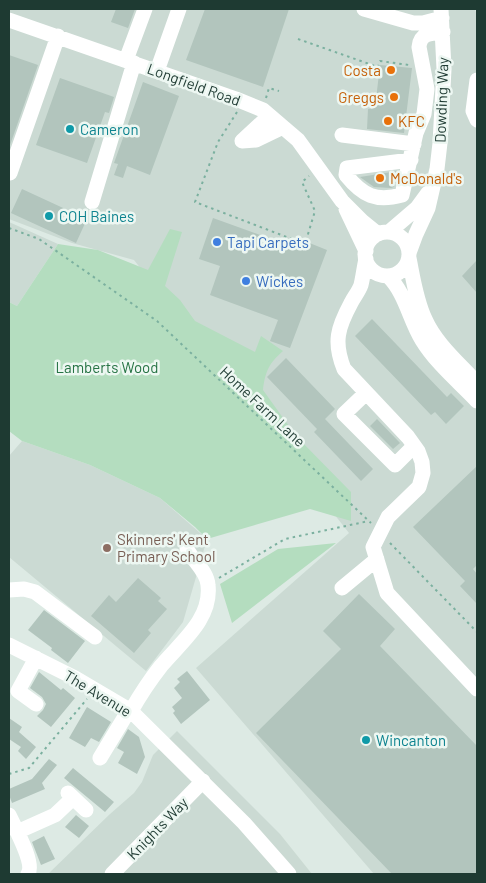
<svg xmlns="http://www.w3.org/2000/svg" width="486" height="883" viewBox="0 0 486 883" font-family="Barlow,sans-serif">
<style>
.built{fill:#cbdad3}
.green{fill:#b4ddbf}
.building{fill:#b2c5bd}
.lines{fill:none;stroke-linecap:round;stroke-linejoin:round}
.path{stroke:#7bb09f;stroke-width:2;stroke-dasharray:2.5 4;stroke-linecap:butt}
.minor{stroke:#fff;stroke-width:15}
.food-dot{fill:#e8710a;stroke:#edf7f2;stroke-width:2}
.culture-dot{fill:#0f9aa8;stroke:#edf7f2;stroke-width:2}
.shop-dot{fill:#3f7fe0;stroke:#edf7f2;stroke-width:2}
.education-dot{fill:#8d6e63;stroke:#edf7f2;stroke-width:2}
.labels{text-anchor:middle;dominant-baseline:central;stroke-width:5;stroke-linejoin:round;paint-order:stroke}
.food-label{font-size:15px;fill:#c56008;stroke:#edf7f2;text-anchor:end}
.street-label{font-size:15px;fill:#1e3a32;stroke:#edf7f2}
.culture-label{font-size:15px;fill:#0d838f;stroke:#edf7f2;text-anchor:start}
.shop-label{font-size:15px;fill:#366cbe;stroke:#edf7f2;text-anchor:start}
.park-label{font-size:15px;fill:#267344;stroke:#edf7f2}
.education-label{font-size:15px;fill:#785e54;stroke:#edf7f2;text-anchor:start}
</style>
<rect width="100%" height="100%" fill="#ddeae4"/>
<path class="built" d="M9,9H475L477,16V874H374L196,668L349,533L134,260L72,243L9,219Z
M9,222L58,244L17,306L9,302Z
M22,441L90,465L160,498L207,539L183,622L146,671L9,557V456Z
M177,731L280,834L312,874H48L110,814L134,793L142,782L153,755Z"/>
<path class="green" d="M170,229L182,232L165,286L180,300L195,321L255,352L261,336L283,351C269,363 265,372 263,390L296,436L351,492V521L310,509L207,539L195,527L160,498L90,465L22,441L9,431V302L17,306L58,244L98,250L148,270Z
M336,543L232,623L220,584L278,549Z"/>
<path class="building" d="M116,9H135L128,28L111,22Z
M205,9H289L263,87L186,60Z
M9,55L38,65L9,148Z
M380,65L412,68L404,133L367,129L368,109L375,108Z
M60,78L114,97L109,113L105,112L87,163L36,145Z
M143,82L179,96L150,175L127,166L123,178L114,175L118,164L114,163Z
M398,171L394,187L391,188L374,187L360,177Z
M22,189L87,219L76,243L11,213Z
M213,218L304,251L307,242L327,250L290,348L270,341L278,320L210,295L220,266L199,259Z
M477,260V293L462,276Z
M372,319L447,397L451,393L464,406L446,424L435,412L431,415L355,336Z
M286,358L335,409L325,419L373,469L361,481L314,432L317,429L267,377Z
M377,419L400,443L393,449L370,426Z
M477,466V565L473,569L477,574V604L460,586L465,581L413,527Z
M138,578L161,598L158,601L167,609L148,630L151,633L134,653L91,616L109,595L116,602Z
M359,594L395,629L380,646L477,746V874H392L256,733L341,649L323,631Z
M44,610L85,641L68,663L51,650L52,648L28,630Z
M187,671L210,700L181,724L173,713L175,711L172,707L182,698L174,688L180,682L177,679Z
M39,672L61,690L63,688L75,698L51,727L37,716L43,710L46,704L42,697L30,688Z
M87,707L111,722L99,742L91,738L85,747L69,738Z
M9,718L22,727L19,732L36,747L26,759L18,751L21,747L9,739Z
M128,729L139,737L145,757L137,774L118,763L124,752L117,748Z
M49,759L57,765L42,783L45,789L12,803L9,795V789L32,779Z
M73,768L114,802L105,812L64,778Z
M76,815L89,826L79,838L65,827Z
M44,836L55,859L41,865L32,842Z"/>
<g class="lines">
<path class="path" d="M298,39L378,67L380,61L409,65
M266,98L269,88L279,91
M237,112L218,142L195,202L305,244L315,211L302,182L309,176
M9,228L39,239L157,321L371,523
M390,543L477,632
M219,578L285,539L369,521
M9,774L29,768L87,699"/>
<path class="minor" d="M364,9L413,23H423L442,18
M9,20L236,99L263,110L298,140L342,201L362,221L378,234
M126,60L145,9
M157,71L179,9
M477,80L473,111L477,120
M269,116L242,141L256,140L283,127
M342,135L414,144
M411,160L347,168L346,175C363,196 376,202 402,195L416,133L424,114L427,89L419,47C420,33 431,33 443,32
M10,173L58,36
M92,202L134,63
M346,209L366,251
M389,232L417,208L428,193
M365 254a22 22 0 1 1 44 0a22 22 0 1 1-44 0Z
M409,253L416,234L428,208L437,169L440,143L444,69L441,9
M409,258C413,278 416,300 425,319C436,344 459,363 477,383
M366,259C364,267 363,277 361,285C359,291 354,297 351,303C338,327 333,342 344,369L408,437L418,451L422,462L423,473L419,487L388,517L373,547L387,593L477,689
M388,276C406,294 409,319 422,340C436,363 459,382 477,401
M366,393L344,414L395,465L414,446
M342,588L377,559
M9,590L24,589L35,592L95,637
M9,645L75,678L131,711L244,823L289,874
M36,658L18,691L36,704
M131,711C140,695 150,680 161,666C181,642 212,619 208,585C207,571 193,561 187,549
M100,758L129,710
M68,793L86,810
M9,815C15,828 35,863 28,874
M17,832L55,815L73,798
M112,874L203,781"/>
</g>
<g class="food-dot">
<circle cx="391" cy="70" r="5"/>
<circle cx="394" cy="97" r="5"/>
<circle cx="388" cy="121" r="5"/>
<circle cx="380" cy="178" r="5"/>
</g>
<g class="culture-dot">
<circle cx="70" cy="129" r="5"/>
<circle cx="49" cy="216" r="5"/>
<circle cx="366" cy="740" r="5"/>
</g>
<g class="shop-dot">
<circle cx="217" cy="242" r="5"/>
<circle cx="246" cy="281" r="5"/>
</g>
<circle class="education-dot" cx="107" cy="548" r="5"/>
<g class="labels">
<g class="food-label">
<text x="381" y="70">Costa</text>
<text x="384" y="97">Greggs</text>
<text x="398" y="121" text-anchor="start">KFC</text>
<text x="390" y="178" text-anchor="start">McDonald's</text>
</g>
<g class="street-label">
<text transform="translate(194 84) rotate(20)">Longfield Road</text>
<text transform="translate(441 100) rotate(-88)">Dowding Way</text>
<text transform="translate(263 406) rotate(43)">Home Farm Lane</text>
<text transform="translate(98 693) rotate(31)">The Avenue</text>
<text transform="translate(157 828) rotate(-46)">Knights Way</text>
</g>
<g class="culture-label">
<text x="80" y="129">Cameron</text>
<text x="59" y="216">COH Baines</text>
<text x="376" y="740">Wincanton</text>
</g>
<g class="shop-label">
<text x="227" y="242">Tapi Carpets</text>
<text x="256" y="281">Wickes</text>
</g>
<g class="park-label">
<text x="107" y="367">Lamberts Wood</text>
</g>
<g class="education-label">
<text x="117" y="539">Skinners' Kent<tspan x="117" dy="17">Primary School</tspan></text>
</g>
</g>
<rect width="486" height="883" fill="none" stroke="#1e3a32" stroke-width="20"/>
</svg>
